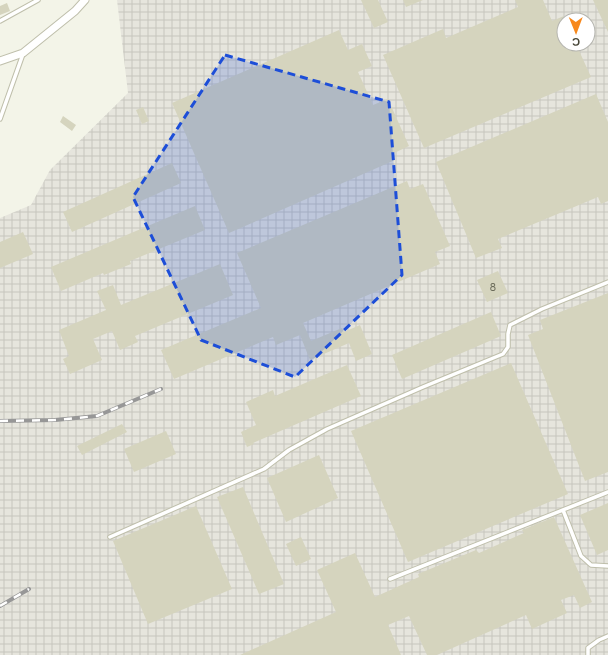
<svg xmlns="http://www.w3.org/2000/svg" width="608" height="655" viewBox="0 0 608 655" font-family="'Work Sans',sans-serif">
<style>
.industrial{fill:url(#industrial-grid);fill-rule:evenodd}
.building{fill:#d5d4be}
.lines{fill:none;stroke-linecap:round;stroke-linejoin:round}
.service-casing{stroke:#bfbfab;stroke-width:5.5}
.minor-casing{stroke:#bfbfab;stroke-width:9}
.service{stroke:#fff;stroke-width:3.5}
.minor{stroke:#fff;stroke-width:7}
.rail-casing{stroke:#979797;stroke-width:4}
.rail{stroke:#fff;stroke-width:2.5;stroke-dasharray:8;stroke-linecap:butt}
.marked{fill:#1d4ed8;fill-opacity:0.2;stroke:#1d4ed8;stroke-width:3;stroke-dasharray:8 5;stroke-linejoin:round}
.labels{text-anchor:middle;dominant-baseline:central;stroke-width:3.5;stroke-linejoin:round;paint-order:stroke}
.number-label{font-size:11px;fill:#6a6a59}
</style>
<defs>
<pattern id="industrial-grid" width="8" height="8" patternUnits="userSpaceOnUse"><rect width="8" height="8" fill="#e6e5dd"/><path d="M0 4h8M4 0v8" fill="none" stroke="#c7c6be"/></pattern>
</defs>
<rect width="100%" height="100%" fill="#f3f4e8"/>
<path class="industrial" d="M117,0H608V655H0V218L31,205L50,170L128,93ZM564,20H588V44H564Z"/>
<path class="building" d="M361,0H378L388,22L374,28Z
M403,0H423L406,7Z
M515,0H543L552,21L564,16V44H576L591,77L424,148L383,55L443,29L446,38L518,7Z
M593,0H608V32Z
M7,3L10,11L0,15V6Z
M339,30L348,50L362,44L372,66L358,72L373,105L388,99L409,146L392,154L395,160L229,233L172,103Z
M596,94L608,122V201L601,204L598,197L498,239L502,248L476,258L436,162Z
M143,107L149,121L142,124L136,110Z
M63,116L76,125L72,131L60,122Z
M172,163L181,183L72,232L63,212Z
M407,181L410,189L423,184L450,246L435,252L440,264L303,323L311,341L342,328L344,332L360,325L372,354L356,361L349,343L310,360L300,335L276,345L273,337L174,379L161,350L261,308L237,253Z
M195,206L205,230L130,261L131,264L104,275L103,273L61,291L51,267Z
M23,232L33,254L0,268V242Z
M220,264L233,295L135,336L138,342L120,350L112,331L93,339L102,360L70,374L63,359L69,356L59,330L106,310L97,291L113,285L121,305Z
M498,271L508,293L487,302L477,280Z
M608,293V472L585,481L528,335L543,329L540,320Z
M491,312L501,336L402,379L392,355Z
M511,363L568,494L408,562L351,431Z
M347,365L361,396L253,443L254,444L247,447L241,432L256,425L246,402L273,390L275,396Z
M122,424L127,432L82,455L77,446Z
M166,431L176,454L134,472L124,449Z
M319,455L338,498L286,522L267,478Z
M243,487L284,584L259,594L217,497Z
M608,503V550L597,555L580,515Z
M196,506L232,589L148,624L113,541Z
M554,517L592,602L580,608L574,595L561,600L567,613L532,629L526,615L437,655H427L409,616L388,625L401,655H240L336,612L317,570L355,553L375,597L419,577L418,574L476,550L479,553L524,533L522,530Z
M301,537L311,559L296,566L286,544Z"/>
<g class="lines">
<g class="service-casing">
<path id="service" d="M0,21L38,0
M0,119L23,54
M563,510L581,556L591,565L608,566
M110,537L264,469L289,450L327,429L423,387L503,354L508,347V334L510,325L542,309L608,282
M390,579L608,492
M588,655V648L599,640L608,636"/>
</g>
<g class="minor-casing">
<path id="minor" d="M0,61L23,53L75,11L85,0"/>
</g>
<use href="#service" class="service"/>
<use href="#minor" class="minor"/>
<g class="rail-casing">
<path id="rail" d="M0,421L55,420L97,416L161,389
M0,606L29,589"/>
</g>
<use href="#rail" class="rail"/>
</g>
<path class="marked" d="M225,55L389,102L402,275L295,377L201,340L133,197Z"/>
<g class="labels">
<g class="number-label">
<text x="493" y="287">8</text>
</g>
</g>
<g transform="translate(576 32) rotate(179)"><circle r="19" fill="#ffffff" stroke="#b5b5af"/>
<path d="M0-3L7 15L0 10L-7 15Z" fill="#f7881c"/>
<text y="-6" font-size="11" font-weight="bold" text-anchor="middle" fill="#474637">С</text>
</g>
</svg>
